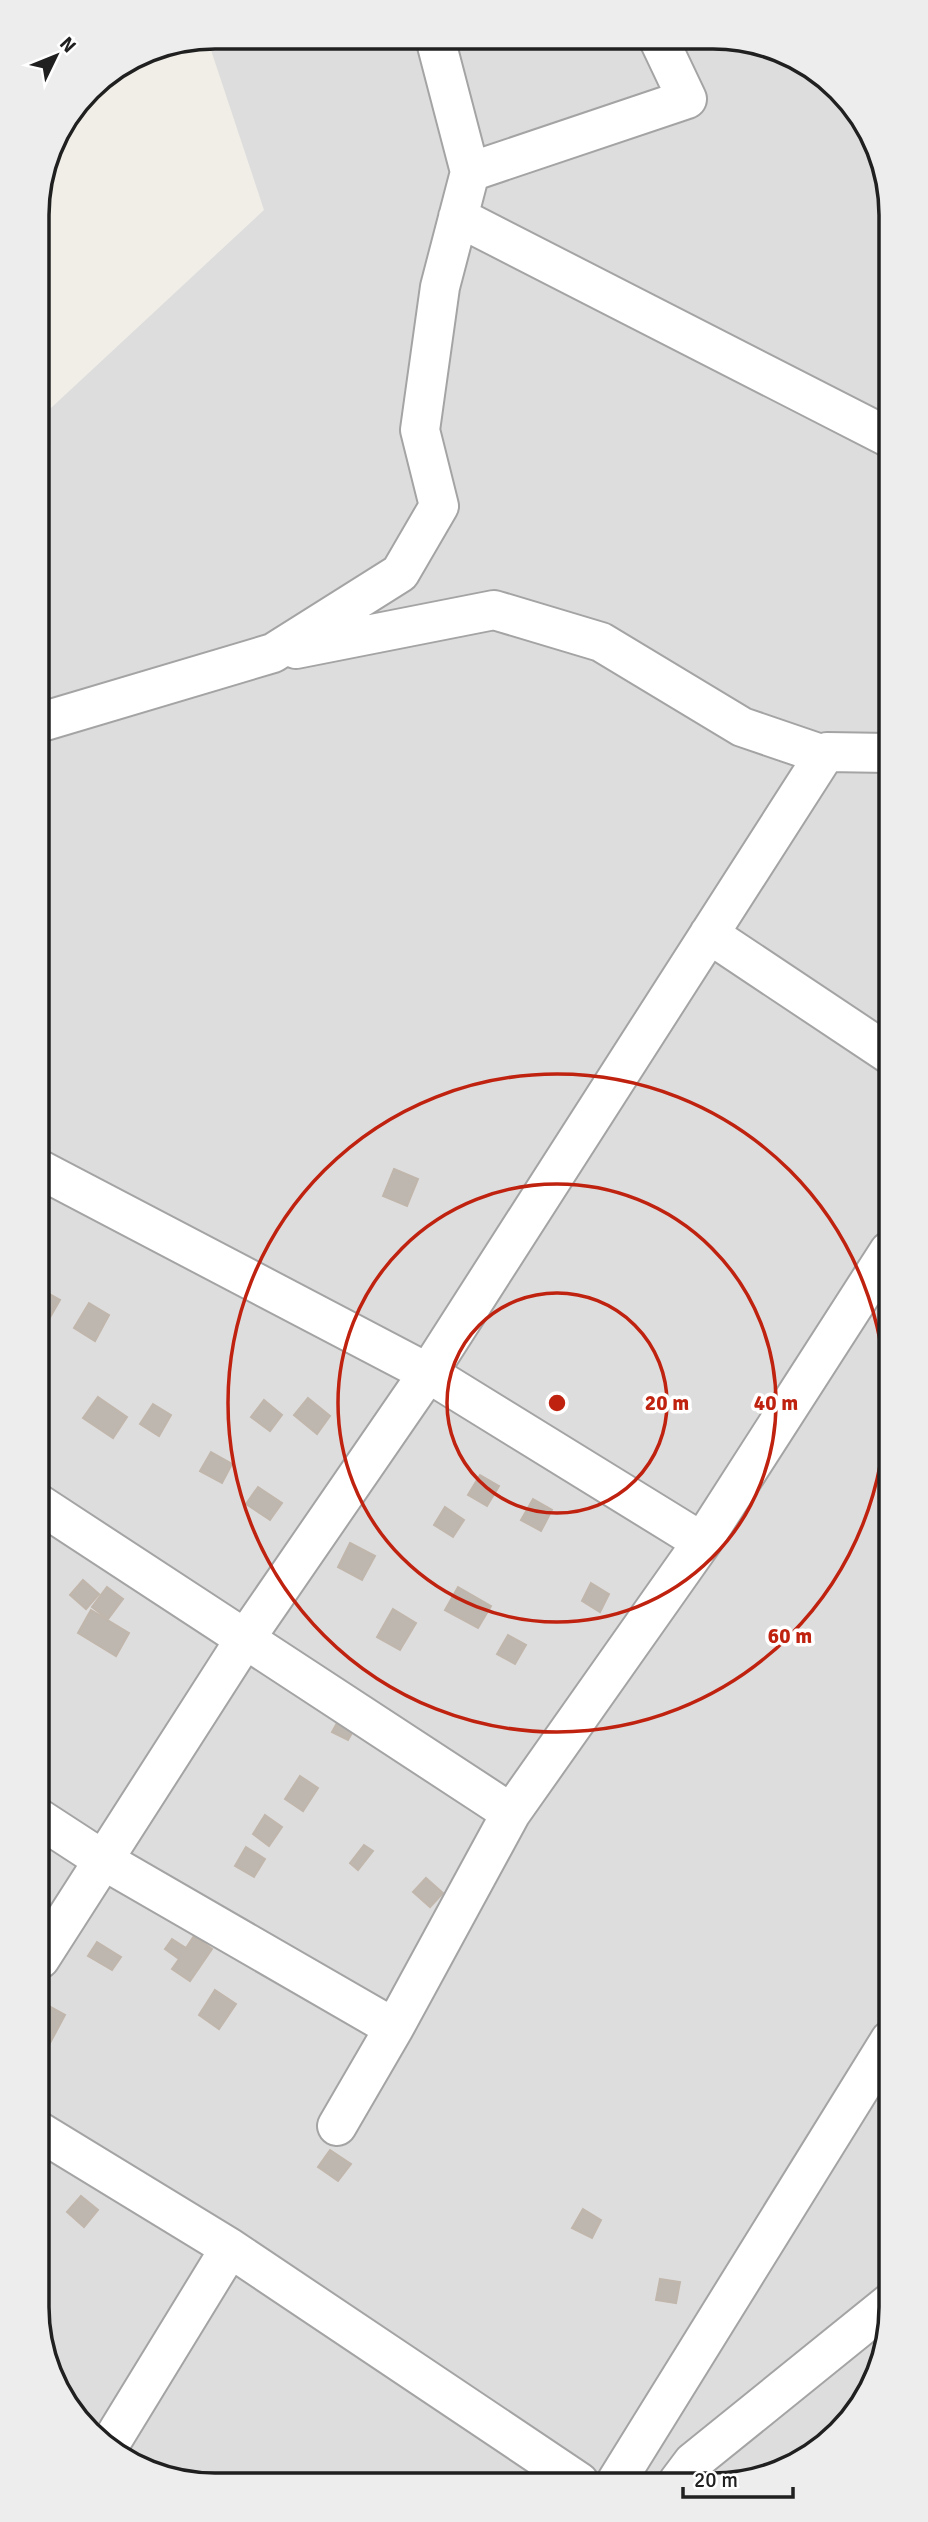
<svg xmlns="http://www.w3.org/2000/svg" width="928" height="2522" viewBox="0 0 928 2522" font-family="Signika,sans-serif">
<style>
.residential{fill:#dedddd}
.building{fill:#bdb7b0;stroke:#c0b6ab;stroke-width:2}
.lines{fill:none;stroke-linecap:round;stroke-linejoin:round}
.minor-casing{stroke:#a4a4a4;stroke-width:42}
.minor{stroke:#fff;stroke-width:38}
.ring{fill:none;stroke:#c02210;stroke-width:3.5}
.rim{fill:none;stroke:#202020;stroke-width:3.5}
.centre{fill:#c02210;stroke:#fff;stroke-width:3.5}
.ring-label{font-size:21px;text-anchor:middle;font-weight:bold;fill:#c02210;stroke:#fff;stroke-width:7;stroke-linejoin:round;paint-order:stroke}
</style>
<rect width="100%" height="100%" fill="#f0eee7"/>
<path class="residential" d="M215,37L748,40L839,89L888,180L891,2318L878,2375L847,2424L802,2461L748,2482H181L89,2433L40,2342L37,421L264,210L207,38Z"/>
<path class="building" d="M394,1169L418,1179L407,1206L383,1196Z
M40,1289L60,1300L49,1319L39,1312Z
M89,1303L109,1315L95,1341L74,1328Z
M98,1397L127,1417L113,1438L83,1418Z
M308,1398L330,1416L317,1434L294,1415Z
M264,1400L282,1415L270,1431L251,1417Z
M153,1404L171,1415L159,1436L140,1424Z
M211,1452L232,1464L222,1483L200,1471Z
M480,1475L499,1486L487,1506L468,1495Z
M258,1487L282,1503L270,1520L246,1504Z
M533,1499L552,1510L541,1531L521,1520Z
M445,1507L464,1520L453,1537L434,1525Z
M350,1543L375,1556L362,1580L338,1567Z
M83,1580L99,1594L86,1609L70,1595Z
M591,1583L609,1594L600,1612L582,1601Z
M107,1587L123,1599L108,1619L92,1607Z
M458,1587L491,1606L478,1628L445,1610Z
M393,1609L416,1623L400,1650L377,1637Z
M91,1610L129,1633L116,1656L78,1633Z
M508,1635L526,1645L515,1664L497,1654Z
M343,1712L359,1721L348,1740L332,1732Z
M300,1776L318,1788L303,1811L285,1799Z
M265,1815L282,1827L269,1846L253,1834Z
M364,1845L373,1851L358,1870L350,1863Z
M246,1847L265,1859L254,1877L235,1866Z
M426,1878L443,1893L430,1907L413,1892Z
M194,1936L212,1949L190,1981L172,1969L179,1959L165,1949L172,1939L186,1948Z
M97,1942L121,1957L112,1970L88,1956Z
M215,1990L236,2004L219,2029L199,2015Z
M40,2001L65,2015L43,2056L40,2054Z
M330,2150L351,2164L338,2181L318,2167Z
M81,2196L98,2210L84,2227L67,2212Z
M583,2209L601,2220L592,2238L572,2228Z
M660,2279L680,2282L676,2303L656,2300Z"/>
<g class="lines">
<g class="minor-casing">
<path id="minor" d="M435,38L470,172
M659,40L687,99
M458,217L888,437
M296,649L494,610L601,642L742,727L824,755L827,752L889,753
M38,723L273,653L400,573L439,506L420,430L440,287L470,172L687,99
M709,934L889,1054
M39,1169L428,1373L702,1542
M39,1504L511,1813
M40,1819L103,1860L394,2028
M40,1959L245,1639L428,1373L824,755
M337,2126L394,2028L511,1813L702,1542L889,1251
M40,2132L230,2248L579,2482
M110,2444L230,2248
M616,2482L890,2040
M678,2482L693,2462L891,2302"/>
</g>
<use href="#minor" class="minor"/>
</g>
<g class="ring">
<circle cx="557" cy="1403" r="110"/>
<circle cx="557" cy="1403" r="219"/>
<circle cx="557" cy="1403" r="329"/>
</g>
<path d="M0 0H928V2522H0ZM215 49H713A166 166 0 0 1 879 215V2307A166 166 0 0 1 713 2473H215A166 166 0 0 1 49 2307V215A166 166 0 0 1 215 49Z" fill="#ededed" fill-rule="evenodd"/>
<path class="rim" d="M215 49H713A166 166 0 0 1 879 215V2307A166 166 0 0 1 713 2473H215A166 166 0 0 1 49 2307V215A166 166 0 0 1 215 49Z"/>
<circle cx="557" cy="1403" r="10" class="centre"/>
<g class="ring-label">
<text x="667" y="1410">20 m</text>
<text x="776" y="1410">40 m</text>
<text x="790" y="1643">60 m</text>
</g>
<g transform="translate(56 56) rotate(47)" stroke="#ffffff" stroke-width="5" paint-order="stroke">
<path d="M0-5L12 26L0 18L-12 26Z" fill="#202020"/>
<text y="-10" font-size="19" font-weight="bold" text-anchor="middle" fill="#202020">N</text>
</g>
<path d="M683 2487v10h110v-10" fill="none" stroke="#202020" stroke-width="3.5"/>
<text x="694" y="2487" font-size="21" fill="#202020" stroke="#ffffff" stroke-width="5" paint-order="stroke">20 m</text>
</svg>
